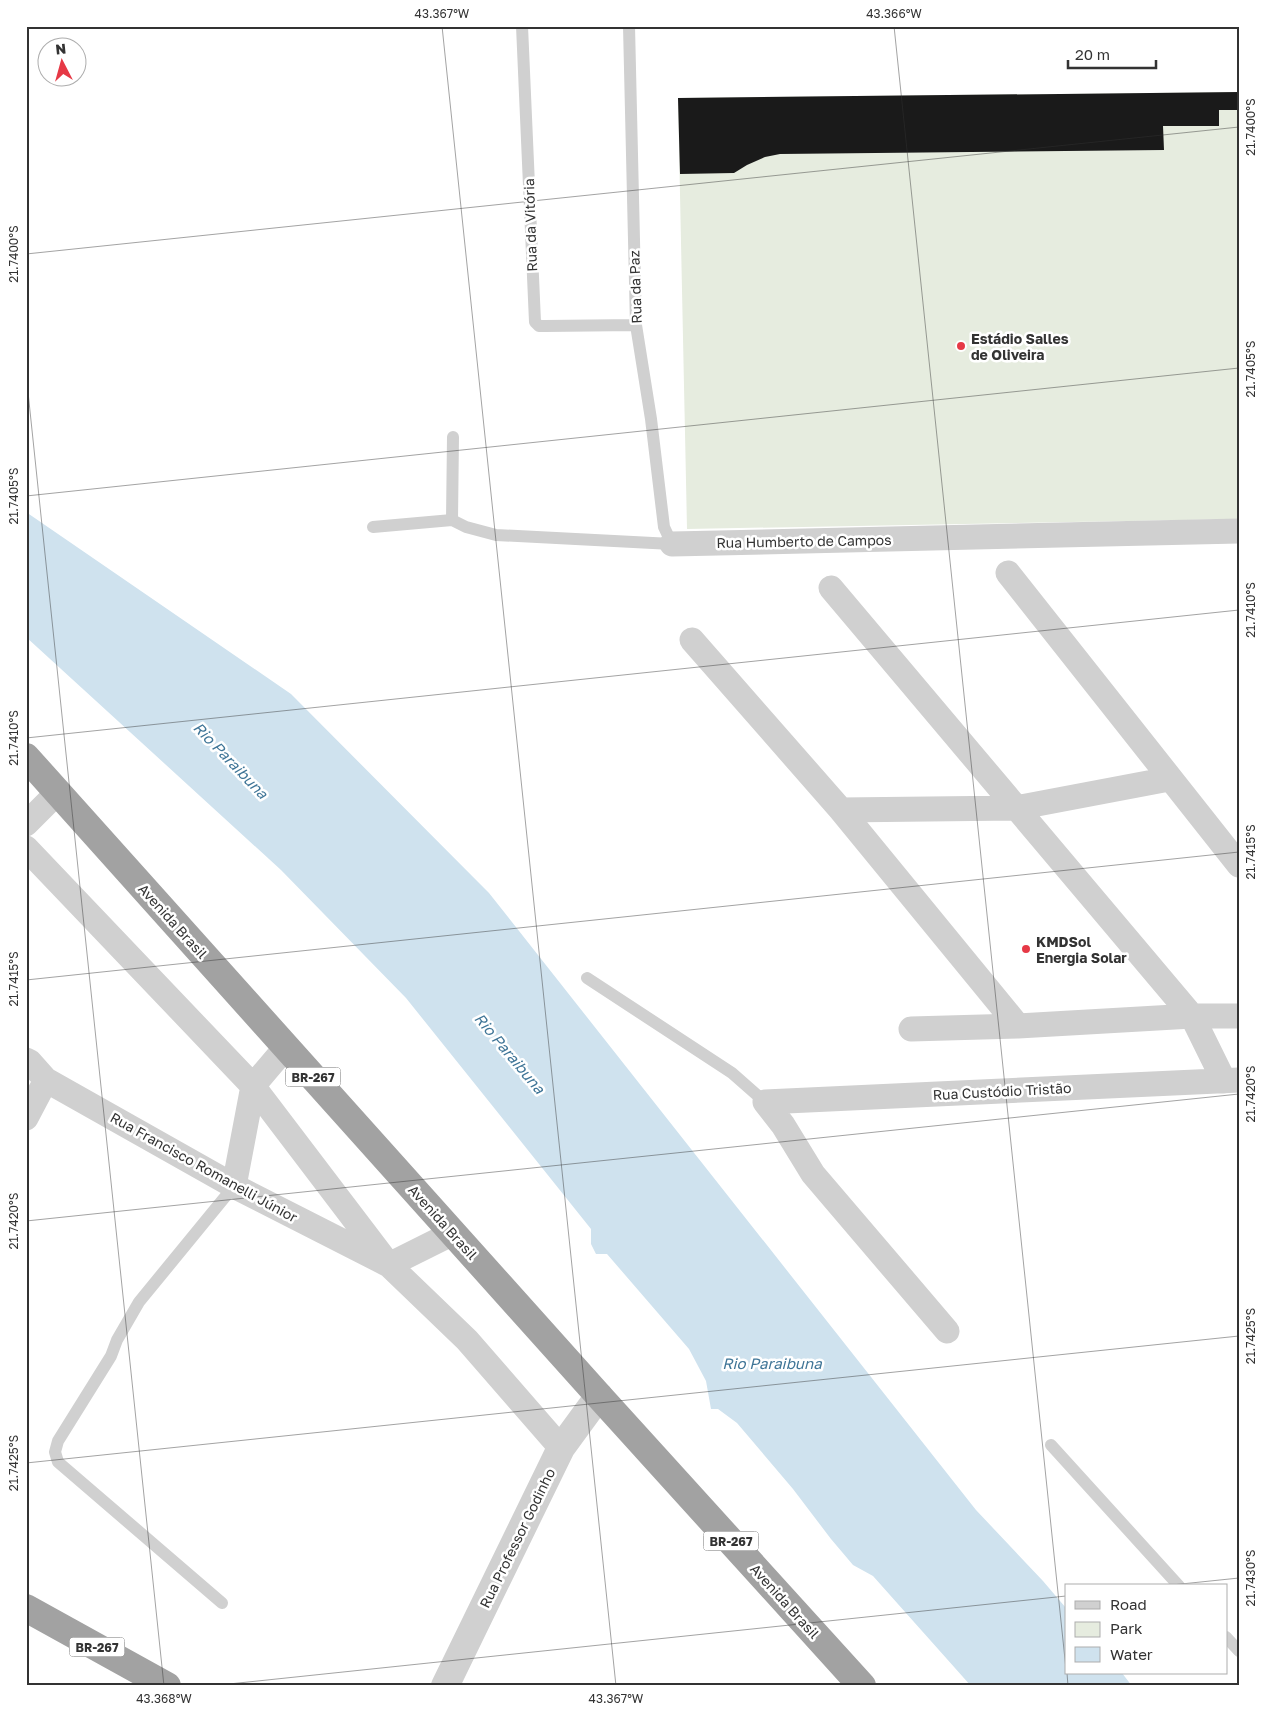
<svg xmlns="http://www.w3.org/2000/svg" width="1265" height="1712" viewBox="0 0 1265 1712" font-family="'Golos Text',sans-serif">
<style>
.green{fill:#e6ecdf}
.water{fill:#cfe2ee}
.building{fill:#1a1a1a}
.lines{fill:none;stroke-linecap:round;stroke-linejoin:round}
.service{stroke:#d0d0d0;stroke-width:12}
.minor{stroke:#d0d0d0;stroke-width:25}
.tertiary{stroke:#d0d0d0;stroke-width:28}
.trunk{stroke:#a2a2a2;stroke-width:28}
.ticks{fill:none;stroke:#333;stroke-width:1;stroke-opacity:0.45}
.poi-dot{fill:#e63946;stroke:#fff;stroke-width:2}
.labels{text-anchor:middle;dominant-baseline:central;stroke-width:5;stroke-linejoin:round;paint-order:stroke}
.shield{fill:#fff;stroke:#707070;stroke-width:1}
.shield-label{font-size:12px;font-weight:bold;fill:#333}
.street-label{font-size:14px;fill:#333;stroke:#fff}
.poi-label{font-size:14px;font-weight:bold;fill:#333;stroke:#fff;text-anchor:start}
.water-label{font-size:15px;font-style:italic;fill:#3f7597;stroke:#fff}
.neatline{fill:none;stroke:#333;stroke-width:2}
.ticks-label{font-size:12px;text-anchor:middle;fill:#333}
</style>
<rect width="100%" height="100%" fill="#fff"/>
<path class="green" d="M1239,92V519L687,529L678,98Z"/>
<path class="water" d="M26,512L291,694L489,893L976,1510L1043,1581L1066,1608V1673H1122L1132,1686H971L873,1576L853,1565L831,1539L793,1489L737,1423L718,1409H711L706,1381L689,1349L607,1254H596L591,1244V1229L406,998L281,870L26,637Z"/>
<path class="building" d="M1239,92V110H1219V126H1163L1164,150L780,154L765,157L747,165L734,173L680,174L678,98Z"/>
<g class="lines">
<path class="service" d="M522,26L535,322L539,326H545L636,325
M452,520L453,437
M373,527L452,520L466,527L496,535L672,544L664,527L651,419L636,325L629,26
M587,978L732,1073L765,1102
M1051,1445L1179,1586
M222,1603L58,1462L55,1452L58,1441L111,1356L117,1340L139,1302L234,1186
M1226,1637L1239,1651"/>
<path class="minor" d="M672,544L1239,531
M1008,573L1239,865
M831,588L1192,1016L1224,1081
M692,640L841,810L1018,1026
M841,810L1016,808L1169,779
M26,824L58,792
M26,848L253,1086L389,1265L467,1340L561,1448
M911,1029L1018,1026L1192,1016H1239
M26,1060L30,1062L46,1080L234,1186L389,1265L453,1233
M765,1102L1239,1080
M765,1102L783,1125L813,1174L947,1331
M26,1118L46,1080
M234,1186L253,1086L286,1047"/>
<path class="tertiary" d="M445,1686L561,1448L599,1396"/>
<path class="trunk" d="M26,757L599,1396L862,1686
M26,1608L167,1686"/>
</g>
<path class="ticks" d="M442,26L616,1686M894,26L1066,1669M26,254L1239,127M26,373L164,1686M26,496L1239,368M26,738L1239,610M26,980L1239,852M26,1221L1239,1094M26,1463L1239,1336M1162,1586L1239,1578M1067,1673L1068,1686M210,1686L1066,1596"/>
<g class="poi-dot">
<circle cx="961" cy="346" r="5"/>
<circle cx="1026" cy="949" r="5"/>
</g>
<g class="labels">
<g class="shield">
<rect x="285.5" y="1067.5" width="55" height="19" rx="4"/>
<rect x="703.5" y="1531.5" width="55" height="19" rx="4"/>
<rect x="69.5" y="1637.5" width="55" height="19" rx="4"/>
</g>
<g class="shield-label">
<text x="313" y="1077">BR-267</text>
<text x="731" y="1541">BR-267</text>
<text x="97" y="1647">BR-267</text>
</g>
<g class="street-label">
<text transform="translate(530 225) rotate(-92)">Rua da Vitória</text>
<text transform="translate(635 287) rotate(-92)">Rua da Paz</text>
<text transform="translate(804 541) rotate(-1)">Rua Humberto de Campos</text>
<text transform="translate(173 921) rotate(48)">Avenida Brasil</text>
<text transform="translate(1002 1091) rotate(-3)">Rua Custódio Tristão</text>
<text transform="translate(204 1167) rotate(29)">Rua Francisco Romanelli Júnior</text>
<text transform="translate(443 1222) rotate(48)">Avenida Brasil</text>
<text transform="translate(517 1538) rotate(-64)">Rua Professor Godinho</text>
<text transform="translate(785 1601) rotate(48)">Avenida Brasil</text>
</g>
<g class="poi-label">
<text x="971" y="338">Estádio Salles<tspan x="971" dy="16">de Oliveira</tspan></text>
<text x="1036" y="941">KMDSol<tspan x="1036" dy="16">Energia Solar</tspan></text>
</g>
<g class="water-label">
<text transform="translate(231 760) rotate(46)">Rio Paraibuna</text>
<text transform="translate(510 1053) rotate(50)">Rio Paraibuna</text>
<text x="772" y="1363">Rio Paraibuna</text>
</g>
</g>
<rect width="1265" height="1712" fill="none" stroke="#ffffff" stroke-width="55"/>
<rect x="1065" y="1584" width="162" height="90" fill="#ffffff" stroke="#adadad"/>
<rect x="1075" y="1601" width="25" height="8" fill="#d0d0d0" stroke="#adadad"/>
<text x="1110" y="1610" font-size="15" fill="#333333">Road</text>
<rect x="1075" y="1622" width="25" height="15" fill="#e6ecdf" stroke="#adadad"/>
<text x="1110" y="1634" font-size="15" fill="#333333">Park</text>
<rect x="1075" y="1647" width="25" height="15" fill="#cfe2ee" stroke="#adadad"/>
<text x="1110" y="1660" font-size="15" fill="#333333">Water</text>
<g transform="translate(62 62) rotate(354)"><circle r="24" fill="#ffffff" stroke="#adadad"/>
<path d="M0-4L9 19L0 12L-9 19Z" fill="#e63946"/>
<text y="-8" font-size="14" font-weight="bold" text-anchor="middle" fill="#333333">N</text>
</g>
<path d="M1068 60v8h88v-8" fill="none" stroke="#333333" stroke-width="2.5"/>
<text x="1075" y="60" font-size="15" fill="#333333" stroke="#ffffff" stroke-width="4" paint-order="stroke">20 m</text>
<rect x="28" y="28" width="1210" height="1656" class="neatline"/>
<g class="ticks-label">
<text x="442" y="18">43.367°W</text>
<text x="894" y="18">43.366°W</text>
<text transform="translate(1251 127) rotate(-90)" y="4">21.7400°S</text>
<text transform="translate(14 254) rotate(-90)" y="4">21.7400°S</text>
<text transform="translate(1251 369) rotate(-90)" y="4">21.7405°S</text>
<text transform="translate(14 496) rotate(-90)" y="4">21.7405°S</text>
<text transform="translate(1251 610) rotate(-90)" y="4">21.7410°S</text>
<text transform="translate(14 738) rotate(-90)" y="4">21.7410°S</text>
<text transform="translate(1251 852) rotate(-90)" y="4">21.7415°S</text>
<text transform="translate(14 979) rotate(-90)" y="4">21.7415°S</text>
<text transform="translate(1251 1094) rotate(-90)" y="4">21.7420°S</text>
<text transform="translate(14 1221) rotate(-90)" y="4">21.7420°S</text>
<text transform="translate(1251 1336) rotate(-90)" y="4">21.7425°S</text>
<text transform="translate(14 1463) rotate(-90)" y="4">21.7425°S</text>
<text transform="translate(1251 1578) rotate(-90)" y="4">21.7430°S</text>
<text x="164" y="1703">43.368°W</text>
<text x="616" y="1703">43.367°W</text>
</g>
</svg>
